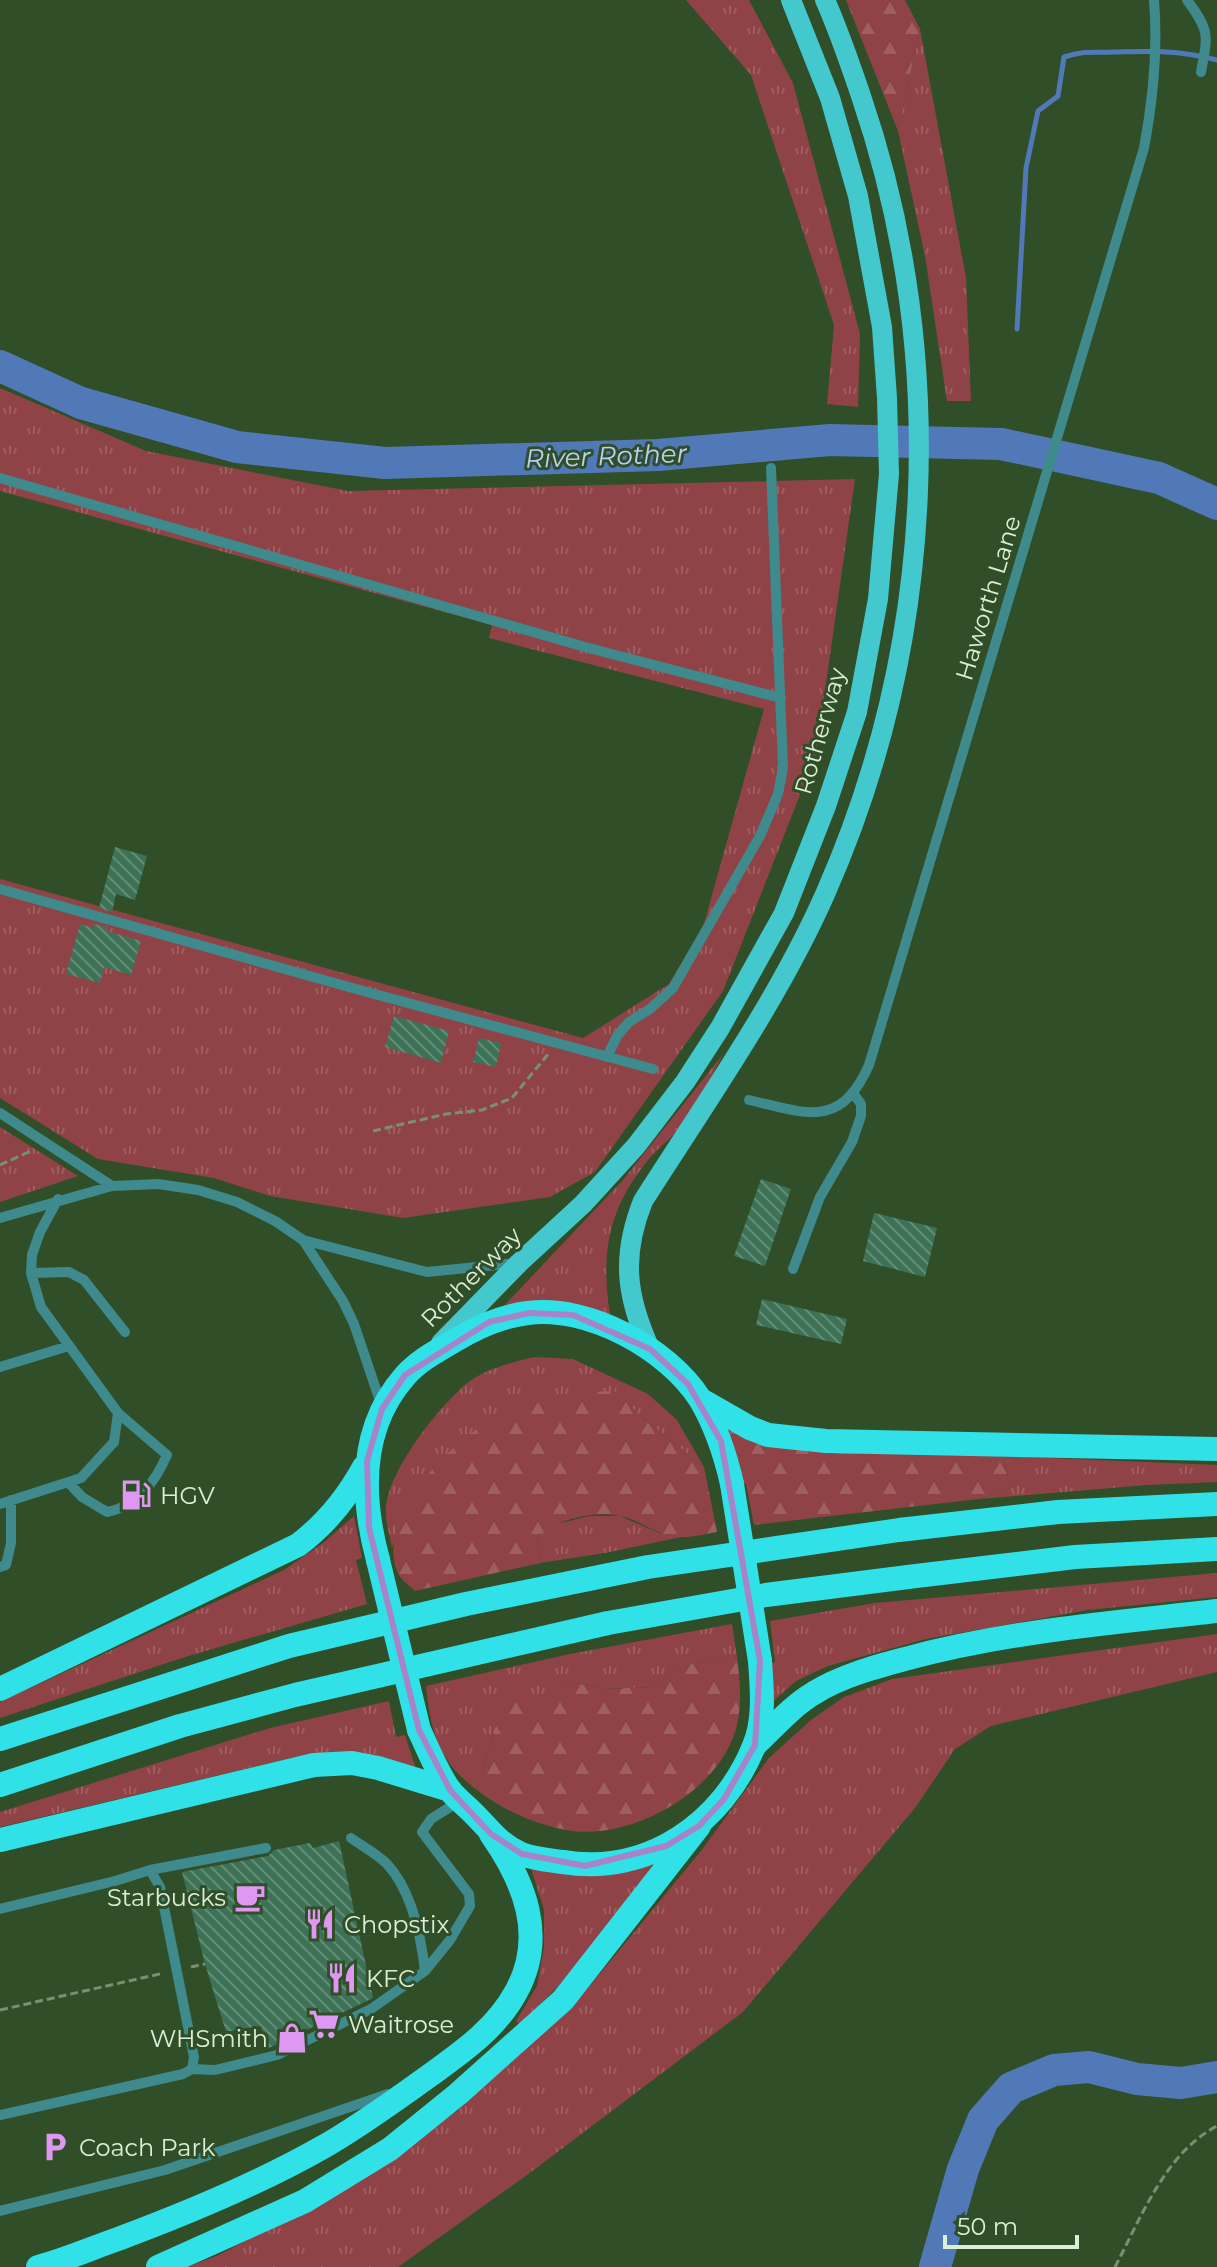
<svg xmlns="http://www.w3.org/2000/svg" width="1217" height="2267" viewBox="0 0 1217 2267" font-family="Montserrat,sans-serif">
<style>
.grass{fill:url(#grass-tufts)}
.forest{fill:url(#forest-firs)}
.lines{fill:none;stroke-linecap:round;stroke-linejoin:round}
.stream{stroke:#5179b7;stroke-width:5}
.river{stroke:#5179b7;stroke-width:32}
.building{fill:url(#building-back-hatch)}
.path{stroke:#789171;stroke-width:3;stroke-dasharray:8 4;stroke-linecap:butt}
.lane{stroke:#3e8a8d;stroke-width:10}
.primary{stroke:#42c8cd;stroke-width:20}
.highway{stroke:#31e1e8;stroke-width:24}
.highway-bridge{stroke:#31e1e8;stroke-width:24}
.marked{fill:none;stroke:#a783ca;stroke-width:6;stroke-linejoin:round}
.labels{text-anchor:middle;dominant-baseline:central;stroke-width:6;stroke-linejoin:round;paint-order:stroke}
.street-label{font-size:24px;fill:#dceed7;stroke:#304e28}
.poi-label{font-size:24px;fill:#dceed7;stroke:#304e28;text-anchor:start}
.water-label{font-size:26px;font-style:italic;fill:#bbd1f4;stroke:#304e28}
</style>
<defs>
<pattern id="grass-tufts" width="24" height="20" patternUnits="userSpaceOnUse" patternTransform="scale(2)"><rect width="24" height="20" fill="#904346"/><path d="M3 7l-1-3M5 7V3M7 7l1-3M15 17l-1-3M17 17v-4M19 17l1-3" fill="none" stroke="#9f5e60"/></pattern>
<pattern id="forest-firs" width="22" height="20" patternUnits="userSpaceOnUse" patternTransform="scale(2)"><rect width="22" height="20" fill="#904346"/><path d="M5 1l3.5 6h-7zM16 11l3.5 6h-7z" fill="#9f5e60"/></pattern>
<pattern id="building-back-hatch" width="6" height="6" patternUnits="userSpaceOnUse" patternTransform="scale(2)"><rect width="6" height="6" fill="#3e7257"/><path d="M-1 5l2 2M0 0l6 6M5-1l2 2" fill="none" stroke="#628d76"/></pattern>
</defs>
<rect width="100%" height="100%" fill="#304e28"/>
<path class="grass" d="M686,0H749L793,83L860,334L858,407L827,404L834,325L751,75Z
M920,29L966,278L971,401H947L925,256L898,131Z
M0,388L146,451L348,491L855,479L816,754L723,991L595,1172L550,1197L403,1218L270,1196L214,1178L98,1159L0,1098V879L391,986L489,638L391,986L583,1038L669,984L703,927L764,709L489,638L492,625L0,491Z
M724,1053C711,1076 700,1103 684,1124C674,1137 659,1146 649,1159C607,1210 601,1253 610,1316L501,1309L623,1180Z
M0,1127L78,1176L0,1202Z
M534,1357L573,1359L648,1394L677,1420L704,1467L644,1419L615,1392L398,1528L392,1548C390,1537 386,1524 386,1512C385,1474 438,1408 466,1384C486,1368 510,1363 534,1357Z
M1003,1456L1217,1465V1482L1147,1485L979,1499L1011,1488Z
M354,1516L362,1558L356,1560L367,1604L185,1657L0,1718V1702L284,1570L323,1543Z
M589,1516H620L659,1533L681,1537L605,1553L540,1563L537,1537L549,1526Z
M1217,1573V1597L1088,1610L926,1639L828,1666L796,1681L771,1703L767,1664L775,1662L770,1621L875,1603Z
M732,1624L737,1657L686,1665L653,1687L604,1689L566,1681L557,1697L494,1731L477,1790C438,1761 431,1732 426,1686L570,1654Z
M1217,1634V1672L991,1726L955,1749L915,1808L743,2012L527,2175L398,2267H187L219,2255L345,2189L457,2111L588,1988L701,1851L769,1758L811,1720L844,1697L892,1679Z
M389,1701L396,1737L405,1735L416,1769C375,1754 335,1752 291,1758L0,1827V1812L270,1728Z
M658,1858L580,1964L520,2025L516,2021L537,1986L544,1947V1910L530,1865Z"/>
<path class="forest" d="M846,0H905L920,29L898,131Z
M615,1391L644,1419L704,1467L717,1532C705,1534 691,1538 679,1537C657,1536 641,1520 620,1516C594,1510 555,1520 537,1537L540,1563L415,1591C410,1586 401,1580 398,1573C373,1521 452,1438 496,1418C512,1411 561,1395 578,1392C590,1391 603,1392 615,1391Z
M724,1425L1003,1456L1011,1488L979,1499L754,1525L746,1484L738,1485Z
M737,1657C740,1679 742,1703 737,1725C722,1789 636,1839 572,1831C538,1826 504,1811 477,1790L494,1731L513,1692L556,1697L566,1681L604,1689L653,1687L686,1665Z"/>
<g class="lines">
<path class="stream" d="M1017,329L1026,168L1038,111L1058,96L1064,57C1086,50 1092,53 1114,52C1153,51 1179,50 1217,60"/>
<path class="river" d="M0,366L81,403L237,447L385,463L658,455L830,440L1001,444L1159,478L1217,504
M935,2267L963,2169L983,2120L1011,2088L1054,2070L1089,2067L1137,2079L1181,2083L1217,2077"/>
</g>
<path class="building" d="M115,847L147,856L135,900L116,894L112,912L99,908Z
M80,924L93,928L94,924L107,927L106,931L141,941L131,975L104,967L100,983L66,974Z
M394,1016L449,1031L441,1063L385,1047Z
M479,1038L501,1043L496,1067L473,1062Z
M761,1179L791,1189L765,1266L734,1256Z
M874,1213L937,1228L925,1277L863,1261Z
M762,1299L847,1319L841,1344L756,1325Z
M339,1841L373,1998L267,2049L261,2026L226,2032L205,1964L182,1872L268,1856L274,1850L310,1843L313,1848Z"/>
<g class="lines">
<path class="path" d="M373,1131L446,1114L482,1110L512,1098L549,1053
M0,1165L33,1150
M191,1967L205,1964
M0,2010L164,1973
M1115,2267C1141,2218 1165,2153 1217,2126"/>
<path class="lane" d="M1187,0C1210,31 1208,35 1201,72
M0,478L585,647L781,698
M0,889L356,989L653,1069
M607,1057L617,1036L629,1022L650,1009L673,988L760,836L778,794L783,768L771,468
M749,1100C806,1113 840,1130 869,1065L1144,148C1153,100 1158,49 1154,0
M0,1113L112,1186
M58,1199L40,1232L32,1255L31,1273L41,1307L118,1413L167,1455C155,1482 138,1506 107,1512L82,1497L68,1482
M0,1218L112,1186L158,1184L198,1190L237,1202L275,1221L303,1240L427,1272L516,1263
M303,1240L343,1301L354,1324L382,1407
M793,1269L820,1197L852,1142L861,1116V1104L853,1093
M31,1273L69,1272L84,1280L125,1332
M0,1367L69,1346
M0,1504L81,1478L114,1442L118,1413
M0,1567L6,1565L11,1543V1500
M351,1838C362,1846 377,1854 387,1864C412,1891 421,1936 425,1971
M0,1909L115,1881L150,1870L266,1848
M192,2069L215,2070L277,2055L371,2009L425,1971L450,1940L470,1906L469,1894L422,1832L431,1819L458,1802
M0,2115L183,2074L192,2069L194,2057L160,1887L150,1870
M0,2211L165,2170L388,2094"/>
<path class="primary" d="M441,1343L519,1263L583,1204L636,1146L685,1082L720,1028L784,913L826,806L857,712L878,599L889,474L887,398L882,327L858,196L830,98L791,0
M650,1349C626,1296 621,1256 643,1201C706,1102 779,999 826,892C936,642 949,354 861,96C850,64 839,31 825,0"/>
<path class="highway" d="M701,1400L750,1428L768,1435L826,1441L1217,1449
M378,1560C361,1497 359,1428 405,1376C418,1361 437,1351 454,1341C477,1327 501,1316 528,1313C588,1305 667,1348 700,1399C716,1426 725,1453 732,1484
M0,1689L298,1545C326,1524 347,1498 364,1467
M419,1730C428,1749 437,1772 449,1789C456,1799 467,1806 475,1815C491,1831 499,1844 521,1854C534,1859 549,1860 563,1862C648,1876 723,1823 754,1746C765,1720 762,1689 760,1661
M0,1739L289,1646L466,1604L648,1567L899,1530L1058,1512L1217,1504
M755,1745C774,1727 792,1706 814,1693C841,1676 875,1667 905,1659C1007,1631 1113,1623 1217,1611
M0,1785L180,1726L295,1695L608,1623L766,1595L916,1576L1075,1557L1217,1549
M0,1840L314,1765L352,1763L378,1768L450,1790
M38,2267C65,2260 92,2248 118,2239C188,2213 258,2184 323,2147C360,2126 395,2100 429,2076C462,2052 496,2029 516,1992C547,1936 524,1881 491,1834
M158,2267L305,2201L390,2149L458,2094L563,2000L699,1826"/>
<path class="highway-bridge" d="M732,1484L760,1661
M378,1560L419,1730"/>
</g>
<path class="marked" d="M529,1313L573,1315L650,1349L688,1384L721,1441L760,1661L755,1745L724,1799L699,1826L666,1846L585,1866L522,1854L491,1834L450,1790L419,1730L369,1528L367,1461L382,1409L405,1375L489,1322Z"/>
<defs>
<g id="fuel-bare" transform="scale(2.4)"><path d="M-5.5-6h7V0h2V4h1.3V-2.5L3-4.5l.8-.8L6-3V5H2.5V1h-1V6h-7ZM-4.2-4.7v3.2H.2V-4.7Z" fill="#df98f1" stroke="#304e28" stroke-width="2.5" paint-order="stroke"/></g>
<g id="cafe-bare" transform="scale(2.4)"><path d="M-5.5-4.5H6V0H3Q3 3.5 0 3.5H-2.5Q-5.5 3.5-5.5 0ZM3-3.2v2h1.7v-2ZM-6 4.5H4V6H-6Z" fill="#df98f1" stroke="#304e28" stroke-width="2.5" paint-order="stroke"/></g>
<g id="restaurant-bare" transform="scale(2.4)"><path d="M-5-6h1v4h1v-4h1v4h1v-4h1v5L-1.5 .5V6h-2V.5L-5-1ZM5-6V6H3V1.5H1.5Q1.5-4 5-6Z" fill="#df98f1" stroke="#304e28" stroke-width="2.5" paint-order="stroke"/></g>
<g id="supermarket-bare" transform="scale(2.4)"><path d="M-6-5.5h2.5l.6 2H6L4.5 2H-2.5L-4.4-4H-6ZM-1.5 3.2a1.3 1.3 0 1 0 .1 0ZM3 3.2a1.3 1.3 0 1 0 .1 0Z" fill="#df98f1" stroke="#304e28" stroke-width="2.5" paint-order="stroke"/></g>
<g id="shop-bare" transform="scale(2.4)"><path d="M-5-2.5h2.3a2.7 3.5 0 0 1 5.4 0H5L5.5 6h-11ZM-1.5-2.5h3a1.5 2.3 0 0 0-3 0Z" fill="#df98f1" stroke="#304e28" stroke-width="2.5" paint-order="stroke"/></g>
<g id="parking-bare" transform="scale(2.4)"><path d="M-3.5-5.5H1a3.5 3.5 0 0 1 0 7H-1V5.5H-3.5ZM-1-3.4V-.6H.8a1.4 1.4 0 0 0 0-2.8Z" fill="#df98f1" stroke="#304e28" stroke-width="2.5" paint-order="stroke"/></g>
</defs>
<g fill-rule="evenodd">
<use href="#fuel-bare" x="136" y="1495"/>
<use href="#cafe-bare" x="250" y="1897"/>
<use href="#restaurant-bare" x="320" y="1924"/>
<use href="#restaurant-bare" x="342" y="1978"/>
<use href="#supermarket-bare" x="324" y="2024"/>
<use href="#shop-bare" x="292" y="2038"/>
<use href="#parking-bare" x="55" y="2147"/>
</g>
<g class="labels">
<g class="street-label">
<text transform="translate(988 598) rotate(-73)">Haworth Lane</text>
<text transform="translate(820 731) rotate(-74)">Rotherway</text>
<text transform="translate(471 1277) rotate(-45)">Rotherway</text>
</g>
<g class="poi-label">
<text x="160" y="1495">HGV</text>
<text x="226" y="1897" text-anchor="end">Starbucks</text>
<text x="344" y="1924">Chopstix</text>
<text x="366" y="1978">KFC</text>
<text x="348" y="2024">Waitrose</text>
<text x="268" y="2038" text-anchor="end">WHSmith</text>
<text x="79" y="2147">Coach Park</text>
</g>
<g class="water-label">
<text transform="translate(606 456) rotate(-2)">River Rother</text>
</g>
</g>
<path d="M945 2235v12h132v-12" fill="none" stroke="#dceed7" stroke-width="4"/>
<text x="957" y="2235" font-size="24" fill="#dceed7" stroke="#304e28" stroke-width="6" paint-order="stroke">50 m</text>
</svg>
